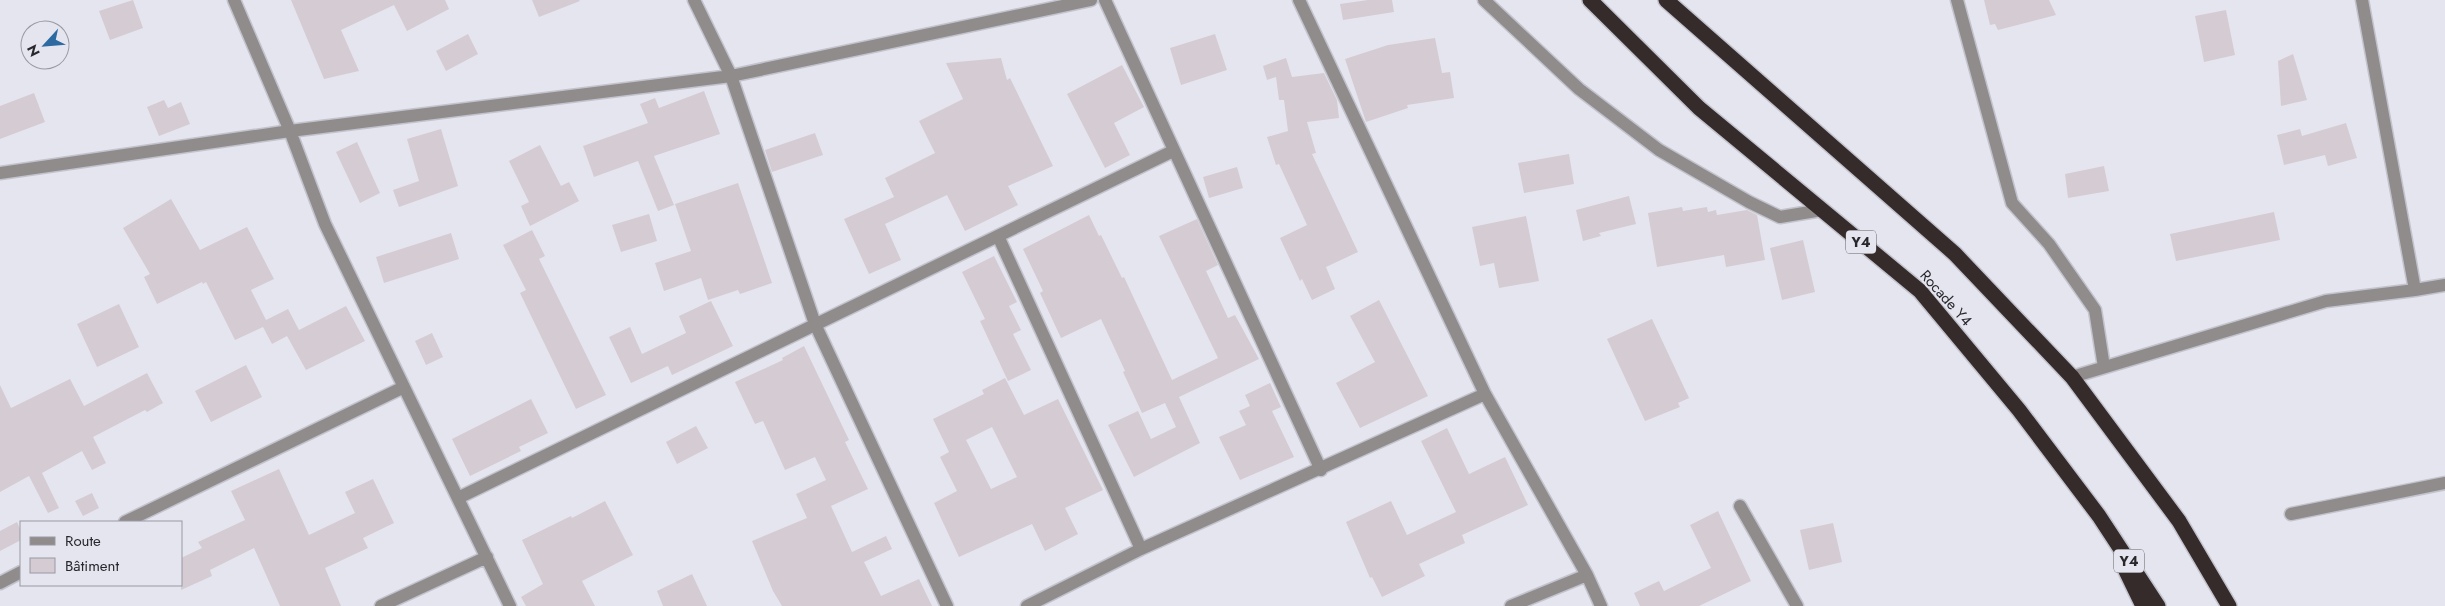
<svg xmlns="http://www.w3.org/2000/svg" width="2445" height="606" viewBox="0 0 2445 606" font-family="Jost,sans-serif">
<style>
.building{fill:#d5cbd3;fill-rule:evenodd}
.lines{fill:none;stroke-linecap:round;stroke-linejoin:round}
.minor-casing{stroke:#c3c3cd;stroke-width:15}
.highway-casing{stroke:#c3c3cd;stroke-width:18}
.minor{stroke:#918c8c;stroke-width:12}
.highway{stroke:#352b2b;stroke-width:15}
.labels{text-anchor:middle;dominant-baseline:central;stroke-width:4;stroke-linejoin:round;paint-order:stroke}
.shield{fill:#e5e5f0;stroke:#616167;stroke-width:1}
.shield-label{font-size:14px;font-weight:bold;fill:#28282c}
.street-label{font-size:15px;fill:#28282c;stroke:#e5e5f0}
</style>
<rect width="100%" height="100%" fill="#e5e5f0"/>
<path class="building" d="M133,0L143,28L110,40L99,11Z
M291,0H445L449,9L407,31L394,5L341,30L359,71L324,79Z
M532,0H579L580,1L539,17Z
M1368,0H1392L1394,12L1343,20L1340,4Z
M1984,0H2049L2056,15L1998,30L1995,24L1990,25Z
M2226,10L2235,55L2204,62L2195,16Z
M468,34L478,54L446,71L436,51Z
M1215,34L1227,70L1181,85L1170,48Z
M1435,38L1442,73L1450,72L1454,98L1407,105L1408,108L1366,122L1345,59L1388,45Z
M2293,54L2307,100L2281,106L2278,61Z
M1001,58L1007,80L1010,78L1053,166L1008,186L1018,205L965,231L947,195L885,224L901,260L869,274L844,219L894,197L885,178L935,153L919,121L963,99L946,63Z
M1286,58L1292,77L1324,73L1337,100L1339,118L1307,122L1316,153L1312,154L1358,252L1326,267L1335,289L1312,300L1302,279L1300,281L1280,238L1307,225L1279,164L1276,165L1267,137L1288,131L1284,100H1279L1276,77L1267,80L1263,66Z
M1122,65L1144,107L1114,123L1130,155L1105,168L1067,94Z
M704,91L720,134L654,156L674,205L658,211L638,161L594,177L583,146L648,123L640,104L655,98L659,108Z
M34,93L45,122L0,139V106Z
M164,100L168,108L181,102L190,124L159,136L147,107Z
M2346,123L2357,158L2328,166L2325,155L2284,165L2277,135L2300,129L2302,136Z
M441,129L458,186L399,207L393,190L419,181L407,139Z
M815,133L823,155L772,172L765,150Z
M357,142L380,193L360,203L336,152Z
M540,145L561,186L569,182L579,201L530,226L521,206L529,202L509,161Z
M1569,154L1574,184L1524,193L1518,163Z
M2104,166L2109,191L2068,198L2065,174Z
M1237,167L1243,188L1209,198L1203,177Z
M738,183L772,283L740,294L738,290L708,300L701,278L664,291L655,263L691,251L675,204Z
M1629,196L1636,224L1599,233L1601,236L1583,241L1576,210Z
M171,199L200,250L247,227L274,279L251,290L266,320L288,309L299,330L346,306L365,341L306,370L287,336L272,344L263,327L235,340L206,282L203,284L202,282L157,304L144,277L150,274L123,228Z
M1682,207L1683,211L1707,207L1708,212L1716,210L1717,215L1747,210L1757,215L1765,260L1726,267L1724,255L1657,267L1648,213Z
M2274,212L2280,240L2176,261L2170,234Z
M649,214L657,241L621,252L612,225Z
M1089,215L1099,236L1101,235L1122,278L1124,277L1172,380L1218,358L1159,236L1197,219L1218,265L1206,271L1228,318L1235,315L1259,359L1179,397L1200,443L1134,477L1108,425L1138,411L1151,439L1176,427L1165,403L1142,413L1123,372L1125,371L1101,319L1061,338L1040,293L1043,291L1023,249Z
M1526,216L1539,281L1499,288L1494,263L1480,266L1472,227Z
M532,230L545,256L539,259L606,395L576,409L520,293L526,290L503,245Z
M451,233L459,259L384,283L376,257Z
M1803,240L1815,292L1782,300L1770,248Z
M994,256L1017,302L1009,306L1021,330L1013,334L1031,370L1008,381L980,321L985,319L962,272Z
M1379,300L1428,396L1360,428L1336,383L1375,362L1350,316Z
M711,301L733,346L672,375L668,366L631,383L609,337L630,327L642,354L686,333L679,316Z
M119,304L139,347L97,367L77,324Z
M1652,319L1689,398L1678,403L1680,407L1645,421L1607,339Z
M432,333L443,357L426,365L415,341Z
M804,346L849,440L845,442L868,489L831,506L852,552L886,536L892,549L864,562L881,596L919,579L932,606H782L773,591L752,541L807,518L796,494L826,480L815,457L785,470L763,421L755,424L735,382L783,360L782,358Z
M246,365L262,397L211,422L195,391Z
M147,373L163,403L147,412L145,410L93,437L106,463L92,470L82,451L42,473L59,508L48,513L29,476L0,492V385L11,408L70,379L84,406Z
M1005,378L1024,415L1058,399L1103,490L1065,508L1078,534L1045,551L1032,524L959,557L934,503L957,491L940,457L949,452L933,419L984,394L982,390ZM992,427L1017,477L991,489L966,440Z
M1270,383L1281,407L1272,411L1294,457L1240,480L1219,437L1246,425L1239,411L1250,406L1245,395Z
M531,399L548,433L519,447L521,451L470,476L452,439Z
M696,426L708,448L677,464L666,442Z
M1447,428L1469,474L1505,457L1528,505L1462,535L1465,543L1419,564L1425,576L1382,597L1372,577L1370,578L1346,522L1391,501L1407,535L1456,512L1421,441Z
M279,469L309,535L355,513L345,492L373,479L394,523L363,538L368,548L325,568L341,606H280L254,548L210,570L212,576L181,590V558L202,548L198,542L245,520L231,491Z
M92,493L99,508L83,516L75,501Z
M605,501L633,555L582,581L595,606H526L521,597L543,584L522,540L571,516L572,518Z
M1718,511L1751,581L1699,606H1640L1634,593L1659,581L1664,591L1711,568L1690,525Z
M17,522L21,531V540L0,551V531Z
M1833,523L1842,562L1809,570L1800,530Z
M692,574L707,606H663L657,591Z"/>
<g class="lines">
<g class="minor-casing">
<path id="minor" d="M234,0L290,131L325,224L510,606
M694,0L731,76L815,324L947,606
M1105,0L1321,470
M1299,0L1485,394L1587,575L1601,606
M1484,0L1579,89L1659,150L1749,202L1780,217L1822,210
M1957,0L2012,203L2049,244L2095,310L2104,367
M2362,0L2415,290L2445,285
M0,173L290,131L731,76L1091,0
M998,236L1141,549
M2072,377L2326,301L2415,290
M458,498L1173,151
M1740,506L1797,606
M2291,514L2445,483
M125,522L404,387
M0,583L21,572
M381,606L487,557
M1027,606L1141,549L1485,394
M1511,606L1587,575"/>
</g>
<g class="highway-casing">
<path id="highway" d="M1590,0L1699,108L1920,291L2019,410L2099,516L2158,606
M1666,0L1955,254L2072,377L2179,521L2229,606
M2126,571L2143,606"/>
</g>
<use href="#minor" class="minor"/>
<use href="#highway" class="highway"/>
</g>
<g class="labels">
<g class="shield">
<rect x="1846" y="230.5" width="30" height="23" rx="4"/>
<rect x="2114" y="549.5" width="30" height="23" rx="4"/>
</g>
<g class="shield-label">
<text x="1861" y="242">Y4</text>
<text x="2129" y="561">Y4</text>
</g>
<g class="street-label">
<text transform="translate(1946 298) rotate(48)">Rocade Y4</text>
</g>
</g>
<rect x="20" y="521" width="162" height="65" fill="#e5e5f0" stroke="#9999a2"/>
<rect x="30" y="537" width="25" height="8" fill="#918c8c" stroke="#9999a2"/>
<text x="65" y="546" font-size="15" fill="#28282c">Route</text>
<rect x="30" y="558" width="25" height="15" fill="#d5cbd3" stroke="#9999a2"/>
<text x="65" y="571" font-size="15" fill="#28282c">Bâtiment</text>
<g transform="translate(45 45) rotate(244)"><circle r="24" fill="#e5e5f0" stroke="#9999a2"/>
<path d="M0-4L9 19L0 12L-9 19Z" fill="#2e6aa2"/>
<text y="-8" font-size="14" font-weight="bold" text-anchor="middle" fill="#28282c">N</text>
</g>
</svg>
